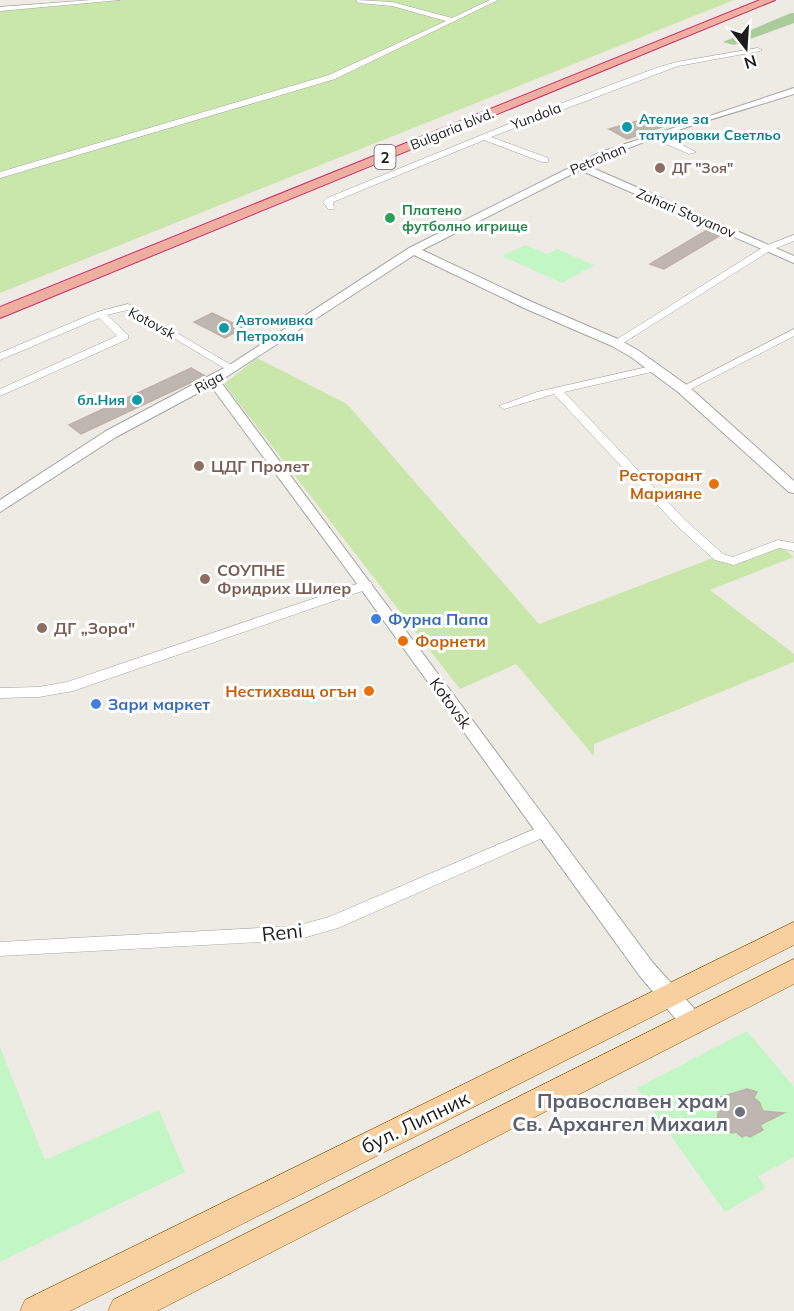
<svg xmlns="http://www.w3.org/2000/svg" width="794" height="1311" viewBox="0 0 794 1311" font-family="Mulish,sans-serif">
<style>
.grass{fill:#cae7ab}
.forest{fill:#aacc9a}
.park{fill:#c2f7c5}
.building{fill:#beb6b0;stroke:#bfb1a7;stroke-width:1.5}
.lines{fill:none;stroke-linecap:round;stroke-linejoin:round}
.minor-casing{stroke:#a4a4a4;stroke-width:1}
.tertiary-casing{stroke:#a4a4a4;stroke-width:2}
.primary-casing{stroke:#915f06;stroke-width:1}
.trunk-casing{stroke:#d22b69;stroke-width:2}
.minor{fill:#fff;fill-rule:evenodd}
.tertiary{fill:#fff;fill-rule:evenodd}
.primary{fill:#f8cf9f;fill-rule:evenodd}
.trunk{fill:#eeaea0;fill-rule:evenodd}
.culture-dot{fill:#0f9aa8;stroke:#fff;stroke-width:2}
.education-dot{fill:#8d6e63;stroke:#fff;stroke-width:2}
.leisure-dot{fill:#2e9e5b;stroke:#fff;stroke-width:2}
.food-dot{fill:#e8710a;stroke:#fff;stroke-width:2}
.shop-dot{fill:#3f7fe0;stroke:#fff;stroke-width:2}
.worship-dot{fill:#6b7280;stroke:#fff;stroke-width:2}
.labels{text-anchor:middle;dominant-baseline:central;stroke-width:6;stroke-linejoin:round;paint-order:stroke}
.far-street-label{font-size:14px;fill:#1d1d1d;stroke:#fff}
.far-culture-label{font-size:14px;font-weight:bold;fill:#0d838f;stroke:#fff;text-anchor:start}
.far-education-label{font-size:14px;font-weight:bold;fill:#785e54;stroke:#fff;text-anchor:start}
.far-leisure-label{font-size:14px;font-weight:bold;fill:#27864d;stroke:#fff;text-anchor:start}
.shield{fill:#fff;stroke:#616161;stroke-width:1.5}
.shield-label{font-size:15px;font-weight:bold;fill:#1d1d1d}
.education-label{font-size:16px;font-weight:bold;fill:#785e54;stroke:#fff;text-anchor:start}
.food-label{font-size:16px;font-weight:bold;fill:#c56008;stroke:#fff;text-anchor:end}
.shop-label{font-size:16px;font-weight:bold;fill:#366cbe;stroke:#fff;text-anchor:start}
.street-label{font-size:16px;fill:#1d1d1d;stroke:#fff}
.near-street-label{font-size:20px;fill:#1d1d1d;stroke:#fff}
.near-worship-label{font-size:20px;font-weight:bold;fill:#5b616d;stroke:#fff;text-anchor:end}
</style>
<rect width="100%" height="100%" fill="#eeeae4"/>
<path class="grass" d="M108,0H734L0,293V9Z
M257,358L347,404L539,624L718,556L734,561L778,544L794,557L710,590L794,654V662L594,744V756L516,664L460,689L224,384Z"/>
<path class="forest" d="M791,13H794V23L734,45L723,42Z"/>
<path class="park" d="M525,245L547,254L557,249L594,265L562,283L502,256Z
M747,1031L794,1087V1157L758,1176L766,1188L725,1212L637,1088Z
M0,1047L45,1160L159,1110L185,1172L0,1262Z"/>
<path class="building" d="M648,118L665,126L627,139L609,129Z
M707,230L721,235L664,269L650,264Z
M212,313L243,328L225,338L194,322Z
M191,368L205,376L81,434L69,425Z
M747,1089L757,1092L754,1098L759,1102L763,1111L784,1113L760,1125L763,1130L750,1137L746,1135L742,1137L736,1132L732,1133L722,1129L717,1124L720,1097Z"/>
<g class="lines">
<g class="minor-casing">
<path id="minor" d="M92,0H120L0,11V7Z
M356,0L392,2L452,18L490,0H498L335,79L0,178V172L329,75L446,21L392,6L359,3Z
M758,48L762,50L760,51L678,66L491,137L548,158V162H542L484,140L333,202L334,209H328L323,202L327,198L538,112L659,67L677,62Z
M653,134H659L696,152L689,154L653,138Z
M794,235V241L771,250L620,345H612L611,343L765,246Z
M128,304L238,369L233,372L229,371L127,310L107,315L128,335V339L0,396V389L117,336L99,318L0,360V353L97,312Z
M794,329V336L687,391L683,392L678,389Z
M656,365L660,366V370L564,392L685,520L723,554L733,557L778,540L794,543V551L779,548L734,565L715,560L677,526L554,394L504,409L499,406L537,392Z
M366,581L371,582L372,585L371,588L73,691L39,697L0,698V688L39,687L67,682Z
M544,825L549,827L552,831L549,835L338,928L296,940L0,956V942L296,926L329,917Z"/>
</g>
<g class="tertiary-casing">
<path id="tertiary" d="M794,88V94C725,116 653,134 588,166L794,256V263L580,170L422,250L532,302L620,340L639,351L688,386L794,481V493L789,492L678,392L631,357L612,346L524,308L414,255L220,381L653,963L700,1015L703,1022L700,1029L692,1032L684,1029L639,975L358,585L211,386L116,437L0,512V500L106,431L228,366L409,248L601,152Z"/>
</g>
<g class="primary-casing">
<path id="primary" d="M794,922V945L70,1311H20L25,1300Z
M794,959V984L157,1311H108L113,1300Z"/>
</g>
<g class="trunk-casing">
<path id="trunk" d="M760,0H775L0,318V307Z"/>
</g>
<use href="#minor" class="minor"/>
<use href="#tertiary" class="tertiary"/>
<use href="#primary" class="primary"/>
<use href="#trunk" class="trunk"/>
</g>
<g class="culture-dot">
<circle cx="627" cy="127" r="6"/>
<circle cx="224" cy="328" r="6"/>
<circle cx="137" cy="400" r="6"/>
</g>
<g class="education-dot">
<circle cx="660" cy="168" r="6"/>
<circle cx="199" cy="466" r="6"/>
<circle cx="205" cy="579" r="6"/>
<circle cx="42" cy="628" r="6"/>
</g>
<circle class="leisure-dot" cx="390" cy="218" r="6"/>
<g class="food-dot">
<circle cx="714" cy="484" r="6"/>
<circle cx="403" cy="641" r="6"/>
<circle cx="369" cy="691" r="6"/>
</g>
<g class="shop-dot">
<circle cx="376" cy="619" r="6"/>
<circle cx="96" cy="704" r="6"/>
</g>
<circle class="worship-dot" cx="740" cy="1112" r="6"/>
<g class="labels">
<g class="far-street-label">
<text transform="translate(536 116) rotate(-21)">Yundola</text>
<text transform="translate(452 129) rotate(-22)">Bulgaria blvd.</text>
<text transform="translate(598 159) rotate(-23)">Petrohan</text>
<text transform="translate(686 213) rotate(23)">Zahari Stoyanov</text>
<text transform="translate(152 323) rotate(28)">Kotovsk</text>
<text transform="translate(209 382) rotate(-29)">Riga</text>
</g>
<g class="far-culture-label">
<text x="639" y="119">Ателие за<tspan x="639" dy="16">татуировки Светльо</tspan></text>
<text x="236" y="320">Автомивка<tspan x="236" dy="16">Петрохан</tspan></text>
<text x="125" y="400" text-anchor="end">бл.Ния</text>
</g>
<g class="far-education-label">
<text x="672" y="168">ДГ "Зоя"</text>
</g>
<g class="far-leisure-label">
<text x="402" y="210">Платено<tspan x="402" dy="16">футболно игрище</tspan></text>
</g>
<rect class="shield" x="374.5" y="145" width="21" height="24" rx="4.5"/>
<g class="shield-label">
<text x="385" y="157">2</text>
</g>
<g class="education-label">
<text x="211" y="466">ЦДГ Пролет</text>
<text x="217" y="570">СОУПНЕ<tspan x="217" dy="18">Фридрих Шилер</tspan></text>
<text x="54" y="628">ДГ „Зора"</text>
</g>
<g class="food-label">
<text x="702" y="475">Ресторант<tspan x="702" dy="18">Марияне</tspan></text>
<text x="415" y="641" text-anchor="start">Форнети</text>
<text x="357" y="691">Нестихващ огън</text>
</g>
<g class="shop-label">
<text x="388" y="619">Фурна Папа</text>
<text x="108" y="704">Зари маркет</text>
</g>
<g class="street-label">
<text transform="translate(451 703) rotate(54)">Kotovsk</text>
</g>
<g class="near-street-label">
<text transform="translate(282 932) rotate(-6)">Reni</text>
<text transform="translate(415 1122) rotate(-26)">бул. Липник</text>
</g>
<g class="near-worship-label">
<text x="728" y="1100">Православен храм<tspan x="728" dy="23">Св. Архангел Михаил</tspan></text>
</g>
</g>
<g transform="translate(746 48) rotate(163)" stroke="#ffffff" stroke-width="4.5" paint-order="stroke">
<path d="M0-4.5L10 22L0 15L-10 22Z" fill="#1d1d1d"/>
<text y="-9" font-size="16" font-weight="bold" text-anchor="middle" fill="#1d1d1d">N</text>
</g>
</svg>
